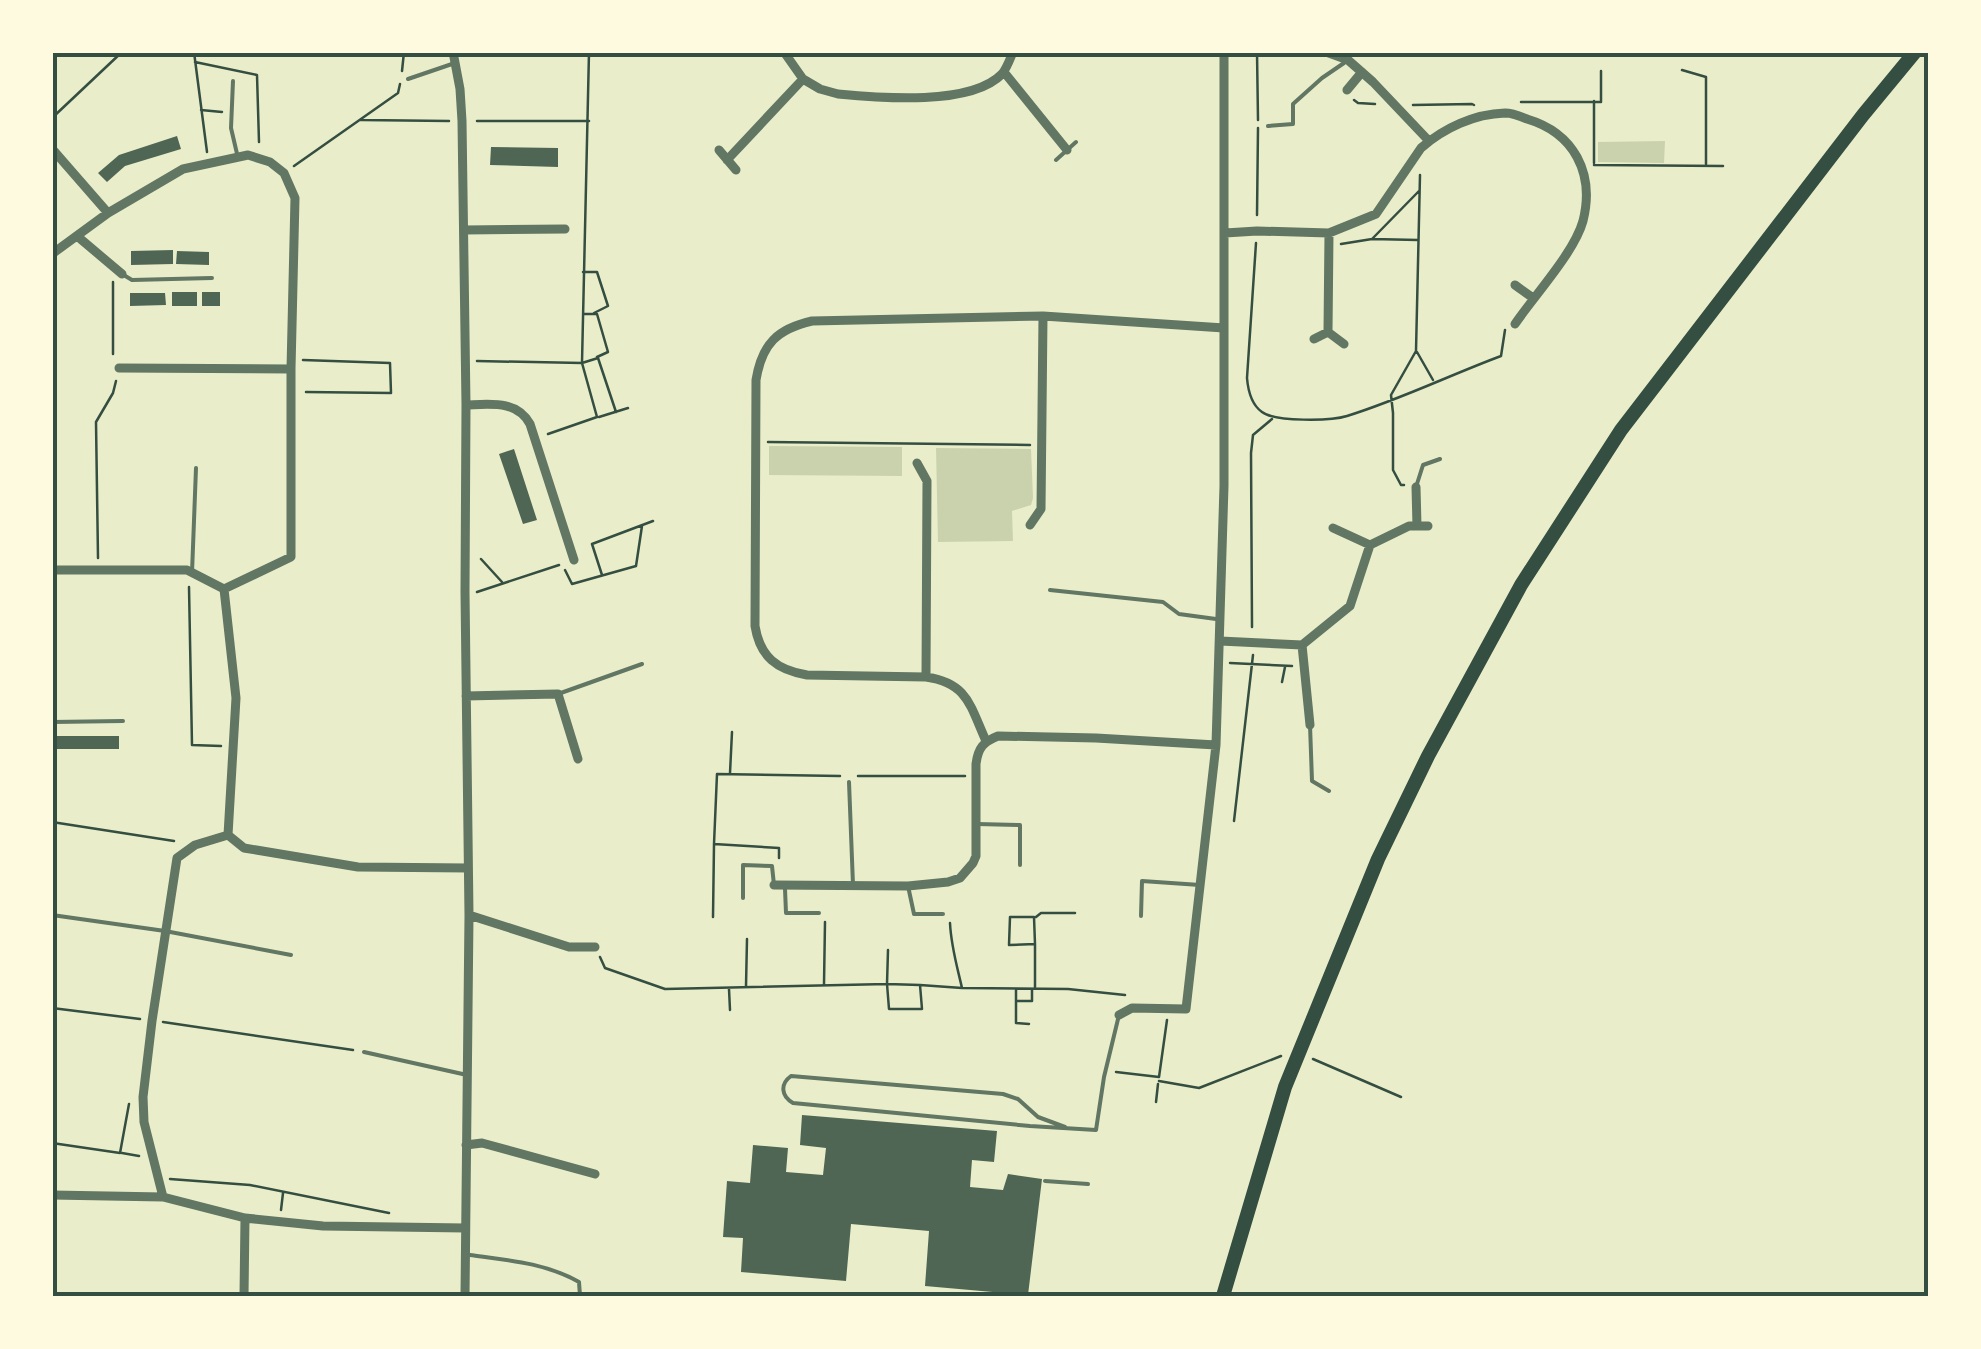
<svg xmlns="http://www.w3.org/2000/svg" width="1981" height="1349" viewBox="0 0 1981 1349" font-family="'Sofia Sans Condensed',sans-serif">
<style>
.green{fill:#cad2ad}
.building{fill:#4f6655}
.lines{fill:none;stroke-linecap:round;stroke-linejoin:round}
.path{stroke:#344e41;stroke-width:2.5}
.service{stroke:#617663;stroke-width:4}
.minor{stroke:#617663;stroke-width:9}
.trunk{stroke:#344e41;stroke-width:14}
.neatline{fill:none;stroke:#344e41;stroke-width:4}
</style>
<rect width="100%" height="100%" fill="#e9edc9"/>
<path class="green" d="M1665,141L1664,163L1598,162V142Z
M769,446L902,447V476L769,475Z
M936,448L1031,449L1033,498L1031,505L1012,511L1013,541L938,542Z"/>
<path class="building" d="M177,136L181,149L125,166L107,182L98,173L119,155Z
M491,147L558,148V167L490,165Z
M173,250V264L131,265V251Z
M177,251L209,252V265L176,264Z
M172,292H197V306H172Z
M202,292H220V306H202Z
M130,293H165L166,305L130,306Z
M514,449L537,520L523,524L499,454Z
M52,736H119V749H52Z
M802,1115L997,1131L994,1162L972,1160L970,1187L1003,1190L1008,1174L1042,1179L1028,1295L925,1286L929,1231L851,1224L846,1281L741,1272L743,1238L723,1237L727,1181L750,1183L753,1145L788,1148L786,1172L823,1175L826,1148L800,1145Z"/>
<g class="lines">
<path class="path" d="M194,52L207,152
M1257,52L1258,120
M195,62L257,75L259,142
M1682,70L1706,77V164
M402,71L404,52
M1354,100L1358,103L1375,104
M1594,101V163
M1521,102H1601V71
M1413,105L1472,104L1474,105
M201,110L222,112
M52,118L122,52
M361,120L449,121
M477,121H589
M1594,165L1723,166
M294,166L398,93L400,84
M1257,215L1258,128
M1372,239L1419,191
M1256,243L1247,378C1248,390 1252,405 1262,412C1275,422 1331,421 1347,416C1399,400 1450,375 1501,356L1505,330
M1341,244L1372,239L1418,240
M583,272H597L608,306L594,313
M113,282V354
M583,314H597L608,352L597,357
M1417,352L1433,380
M303,360L390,363L391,393L306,392
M477,361L582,363L598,358L616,412
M599,417L628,408
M548,434L597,417L582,363L589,52
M768,442L1030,445
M1404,485H1401L1393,470V413L1391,395L1416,351L1420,175
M98,558L96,422L113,393L116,381
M481,559L502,582
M565,570L572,584L636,566L642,526
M602,575L592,544L653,521
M189,587L192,745L221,746
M477,592L559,565
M1252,627L1251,453L1253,435L1272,419
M1230,663L1292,666
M1282,682L1285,667
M730,773L732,732
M858,776H965
M1234,821L1253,655
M52,822L174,841
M714,844L717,774L840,776
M713,917L714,844L779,848V858
M1036,917L1041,913H1075
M600,957L605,968L665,989L887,984L888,950
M824,984L825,922
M887,984L920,985L922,1009H889Z
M920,985L962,988C957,966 951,946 950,923
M746,986L747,939
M1035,987V944L1009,945L1010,917H1034L1035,944
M962,988L1068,989L1125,995
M729,989L730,1010
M1016,990V1023L1029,1024
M1016,1001H1032V990
M52,1008L140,1019
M163,1022L353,1050
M1313,1059L1401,1097
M1116,1072L1159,1077L1167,1020
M1159,1081L1199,1088L1281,1056
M1156,1102L1158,1084
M52,1143L120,1153L129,1104
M122,1153L139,1156
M170,1179L250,1185L389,1213
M281,1210L283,1193"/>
<path class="service" d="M408,79L452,64
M233,81L231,128L238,158
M1268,126L1293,124V104L1322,78L1344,63
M1056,160L1076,142
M122,274L132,280L212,278
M1416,487L1423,465L1440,459
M192,573L196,468
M1050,590L1163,602L1179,614L1216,619
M558,694L642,664
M52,722L123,721
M1310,725L1312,781L1329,791
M849,782L853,885
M977,824L1020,825V865
M908,886L914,914H943
M785,889L786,913H819
M743,898V865L772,866L774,885
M52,915L165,931L291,955
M1141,916L1142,881L1200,885
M364,1052L467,1075
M1065,1127L1038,1117L1018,1099L1003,1094L791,1076C780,1084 781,1096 793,1103L1030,1126L1096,1130L1104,1077L1119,1015
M1045,1181L1088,1184
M470,1255C507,1260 546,1263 579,1282L580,1296"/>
<path class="minor" d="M453,52L460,89L462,121L466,405L465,592L469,915L465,1296
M784,52L803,79
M1326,52L1348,60L1373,82L1429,141
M1004,72L1067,150
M1347,90L1362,72
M719,150L736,170
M54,151L108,213
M727,160L803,79L820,89L838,94C881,98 971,106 1002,74C1007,68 1010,59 1013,52
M464,230L565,229
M1225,233L1257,231L1329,233L1376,214L1421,148C1444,128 1474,114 1505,113C1513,113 1520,116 1527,119C1574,133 1595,173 1583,221C1574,253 1534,296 1515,324
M1329,233L1328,332L1344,344
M77,236L122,274
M52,254L108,213L183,169L248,155L270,162L284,173L295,198L291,369V557L224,589
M1515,285L1533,298
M1314,339L1328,332
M119,368L291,369
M466,405C491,404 517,400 530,424L574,560
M917,463L927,481L926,677L807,675C777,670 760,657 755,626L756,380C762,344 777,329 812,321L1043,316L1224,328
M1416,487L1417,526
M1030,525L1041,509L1043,316
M1333,528L1370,545
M52,570H187L224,589L236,698L228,835L244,848L358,867L468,868
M1220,641L1302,645L1350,606L1370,545L1409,526H1428
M1302,645L1310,725
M926,677C968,683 970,706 986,741
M466,696L558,694L578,759
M774,885L908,886L948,882L960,878L973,863L976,856V764C978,748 983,742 998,736L1096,738L1216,745
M469,915L569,947H595
M1119,1015L1132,1008L1186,1009L1216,745L1224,486V52
M466,1145L482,1143L595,1174
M52,1195L163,1197L245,1218L323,1226L465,1228
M163,1197L144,1122L143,1097L152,1021L177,858L195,845L228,835
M244,1296L245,1218"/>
<path class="trunk" d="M1223,1296L1285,1087L1378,859L1428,756L1521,585L1621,430L1863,115L1915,52"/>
</g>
<rect width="1981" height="1349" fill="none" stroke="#fefae0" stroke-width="110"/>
<rect x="55" y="55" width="1871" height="1239" class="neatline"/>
</svg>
